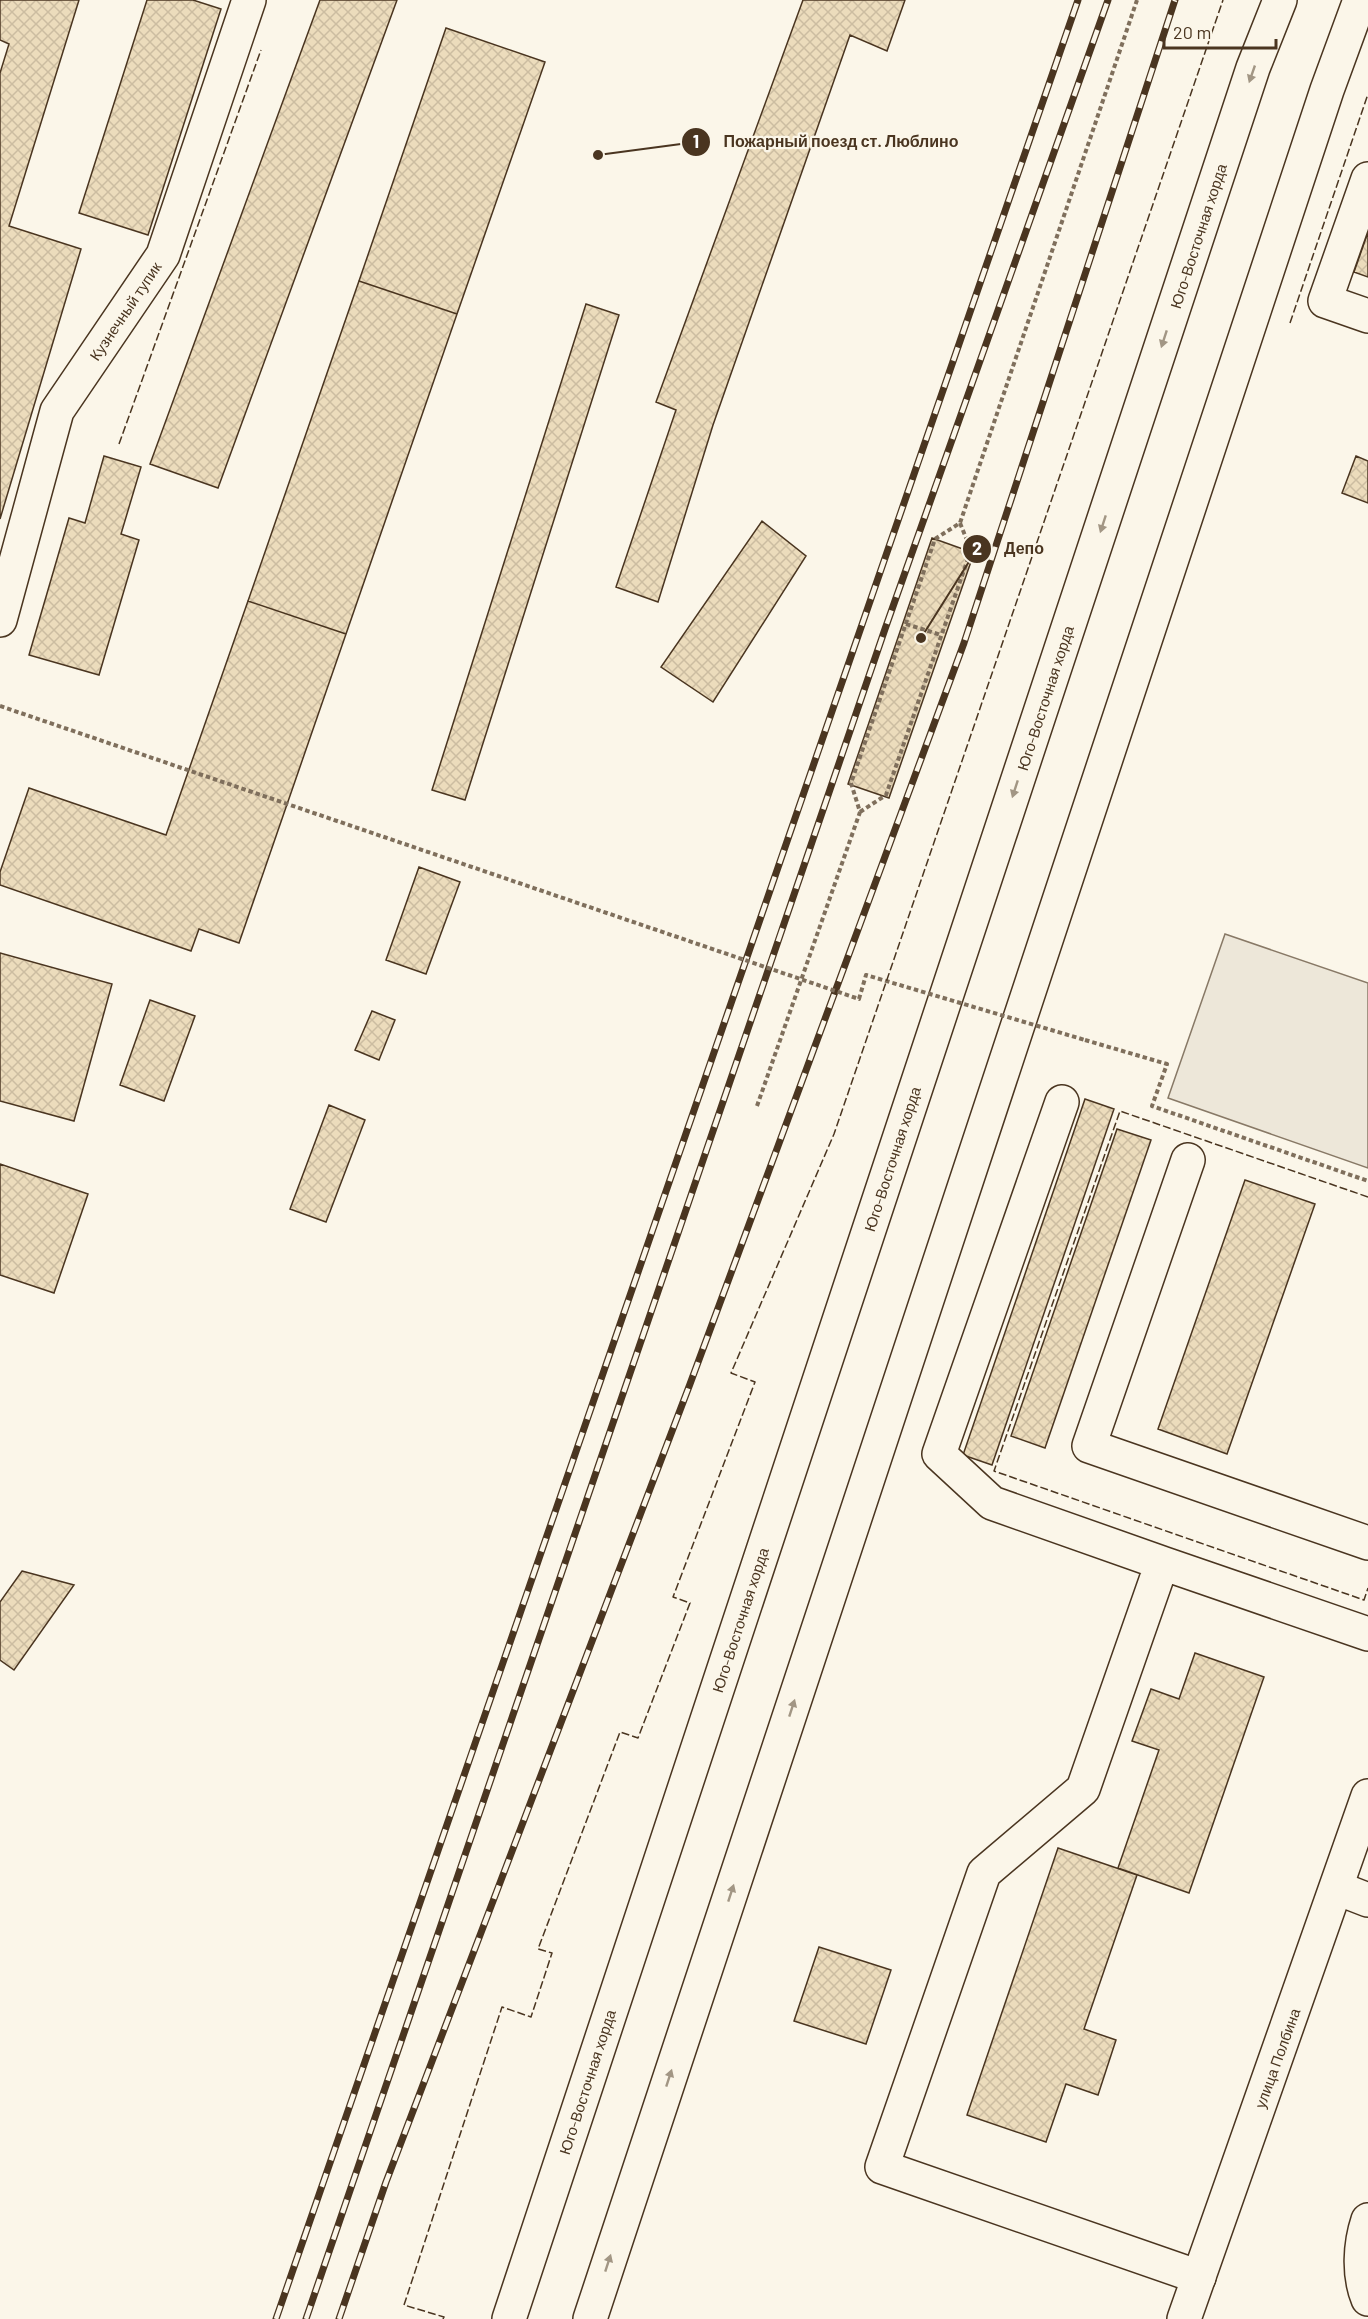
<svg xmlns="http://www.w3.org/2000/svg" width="1368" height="2319" viewBox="0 0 1368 2319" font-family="Barlow,sans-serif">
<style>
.parking{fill:#ede7d9;stroke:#887966;stroke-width:1.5}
.building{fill:url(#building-cross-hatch);stroke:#4a3520;stroke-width:1.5}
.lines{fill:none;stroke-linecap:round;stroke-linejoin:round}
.minor-casing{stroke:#4a3520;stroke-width:36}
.major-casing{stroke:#4a3520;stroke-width:36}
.path{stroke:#7f6f5c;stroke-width:4;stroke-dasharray:4.5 3;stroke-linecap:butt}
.minor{stroke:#fbf6e9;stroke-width:33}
.major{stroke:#fbf6e9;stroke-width:33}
.rail-casing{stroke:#4a3520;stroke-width:7}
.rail{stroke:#fbf6e9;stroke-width:4.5;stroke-dasharray:14;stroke-linecap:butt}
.path-bridge{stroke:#7f6f5c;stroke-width:4;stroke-dasharray:4.5 3;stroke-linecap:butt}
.fence{stroke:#4a3520;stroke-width:1.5;stroke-dasharray:8 3;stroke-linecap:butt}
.oneway{fill:#a29684}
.labels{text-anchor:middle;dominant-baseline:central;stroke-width:4.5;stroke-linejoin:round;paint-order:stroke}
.street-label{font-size:15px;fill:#4a3520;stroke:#fbf6e9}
.leader{fill:none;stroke:#4a3520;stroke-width:2}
.callout-dot{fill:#4a3520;stroke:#fbf6e9;stroke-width:2}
.mark-label{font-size:18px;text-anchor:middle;font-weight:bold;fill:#fff}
.callout-label{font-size:16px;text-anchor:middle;font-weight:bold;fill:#4a3520;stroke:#fbf6e9;stroke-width:4.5;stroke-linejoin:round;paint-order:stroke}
</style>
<defs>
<pattern id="building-cross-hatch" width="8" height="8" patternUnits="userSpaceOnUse" patternTransform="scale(1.5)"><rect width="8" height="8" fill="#ecdcbc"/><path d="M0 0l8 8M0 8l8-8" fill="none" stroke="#ccbda1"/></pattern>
</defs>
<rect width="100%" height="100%" fill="#fbf6e9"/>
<path class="parking" d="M1225,934L1368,983V1168L1168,1098Z"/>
<path class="building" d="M0,0H79L9,226L81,249L0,519V73L9,44L0,40Z
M147,0H193L221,9L148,235L79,213Z
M320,0H397L218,488L150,464Z
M803,0H905L887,51L850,35L713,425L658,602L616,587L676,410L656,402Z
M446,28L545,62L457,314L359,281Z
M1368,232V277L1354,272Z
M359,281L457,314L346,634L248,601Z
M586,304L619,315L465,800L432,790Z
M104,456L141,467L121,534L139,540L99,675L29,655L69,518L85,523Z
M1356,456L1368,461V503L1342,493Z
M762,521L806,556L713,702L661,667Z
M932,538L974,553L889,798L848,784Z
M248,601L346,634L239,943L199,929L191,951L0,885V872L29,788L166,835Z
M419,867L460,882L426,974L386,960Z
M0,953L112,984L74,1121L0,1101Z
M150,1000L195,1016L164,1101L120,1085Z
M372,1011L395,1020L379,1060L355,1050Z
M1085,1099L1114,1109L992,1465L963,1455Z
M329,1105L365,1120L326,1222L290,1209Z
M1117,1129L1151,1140L1045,1448L1011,1436Z
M0,1164L88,1194L54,1293L0,1275Z
M1245,1180L1315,1204L1227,1454L1158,1429Z
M22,1571L74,1585L14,1670L0,1660V1602Z
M1195,1653L1264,1677L1189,1893L1118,1868L1159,1750L1132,1741L1151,1689L1179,1699Z
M1058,1848L1137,1875L1084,2029L1116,2040L1098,2095L1066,2084L1046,2142L967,2115Z
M819,1947L891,1970L866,2044L794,2021Z"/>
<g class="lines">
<g class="minor-casing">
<path id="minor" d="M1368,179L1325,301L1368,316
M0,620L57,411L163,255L249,0
M1062,1102L939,1454L992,1503L1162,1563
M1188,1160L1089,1446L1368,1543
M1337,1888L1368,1900
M1368,2220C1360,2244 1358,2275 1368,2299
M1199,2277L882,2167L984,1873L1083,1789L1162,1563L1368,1634"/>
</g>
<g class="major-casing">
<path id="major" d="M509,2319L1253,68L1280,0
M590,2319L1327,90L1360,0
M1184,2319L1368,1796"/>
</g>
<path class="path" d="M906,624L941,635
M860,812L886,795L971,550L960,523
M1085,1040L1167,1064L1152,1106L1368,1181
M757,1106L860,812L851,783L935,539L960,523L1137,0"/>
<use href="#minor" class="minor"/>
<use href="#major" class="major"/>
<g class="rail-casing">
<path id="rail" d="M276,2319L1078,0
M306,2319L885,629L1108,0
M339,2319L386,2182L690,1384L964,643L1175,0"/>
</g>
<use href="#rail" class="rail"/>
<path class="path-bridge" d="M0,706L859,999L866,975L1085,1040"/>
<path class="fence" d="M1290,323L1368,94
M119,444L261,50
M1368,1197L1120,1111L994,1471L1364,1600L1368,1588
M443,2319L444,2317L404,2305L502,2007L531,2017L552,1953L538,1949L620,1732L638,1738L690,1603L673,1597L755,1382L731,1373L834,1134L1223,0"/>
</g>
<defs><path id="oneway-solid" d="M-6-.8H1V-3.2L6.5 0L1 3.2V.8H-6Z" transform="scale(1.5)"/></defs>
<g class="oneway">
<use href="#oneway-solid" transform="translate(1252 74) rotate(109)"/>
<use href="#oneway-solid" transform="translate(1164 339) rotate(108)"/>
<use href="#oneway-solid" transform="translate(1103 524) rotate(108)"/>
<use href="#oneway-solid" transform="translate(1015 789) rotate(108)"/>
<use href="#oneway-solid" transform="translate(792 1708) rotate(-72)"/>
<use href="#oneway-solid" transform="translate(731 1893) rotate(-72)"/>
<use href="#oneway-solid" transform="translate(669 2078) rotate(-72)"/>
<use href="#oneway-solid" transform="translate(608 2263) rotate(-72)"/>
</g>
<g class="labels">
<g class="street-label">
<text transform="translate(1198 236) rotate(-72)">Юго-Восточная хорда</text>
<text transform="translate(125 311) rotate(-56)">Кузнечный тупик</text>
<text transform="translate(1045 698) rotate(-72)">Юго-Восточная хорда</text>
<text transform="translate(892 1159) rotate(-72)">Юго-Восточная хорда</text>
<text transform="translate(740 1620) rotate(-72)">Юго-Восточная хорда</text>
<text transform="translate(1277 2058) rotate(-70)">улица Полбина</text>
<text transform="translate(587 2082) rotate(-72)">Юго-Восточная хорда</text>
</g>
</g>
<path class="leader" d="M598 155L696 142M921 638L977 549"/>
<g class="callout-dot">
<circle cx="598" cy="155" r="6"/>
<circle cx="921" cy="638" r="6"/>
<circle cx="696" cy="142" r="15"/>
<circle cx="977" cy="549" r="15"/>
</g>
<g class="mark-label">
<text x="696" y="148">1</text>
<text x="977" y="555">2</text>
</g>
<g class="callout-label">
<text x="841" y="147">Пожарный поезд ст. Люблино</text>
<text x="1024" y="554">Депо</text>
</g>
<path d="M1164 39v9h112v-9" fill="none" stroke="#4a3520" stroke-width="3"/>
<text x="1173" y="39" font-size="18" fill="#4a3520" stroke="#fbf6e9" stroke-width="4.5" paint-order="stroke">20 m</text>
</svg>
